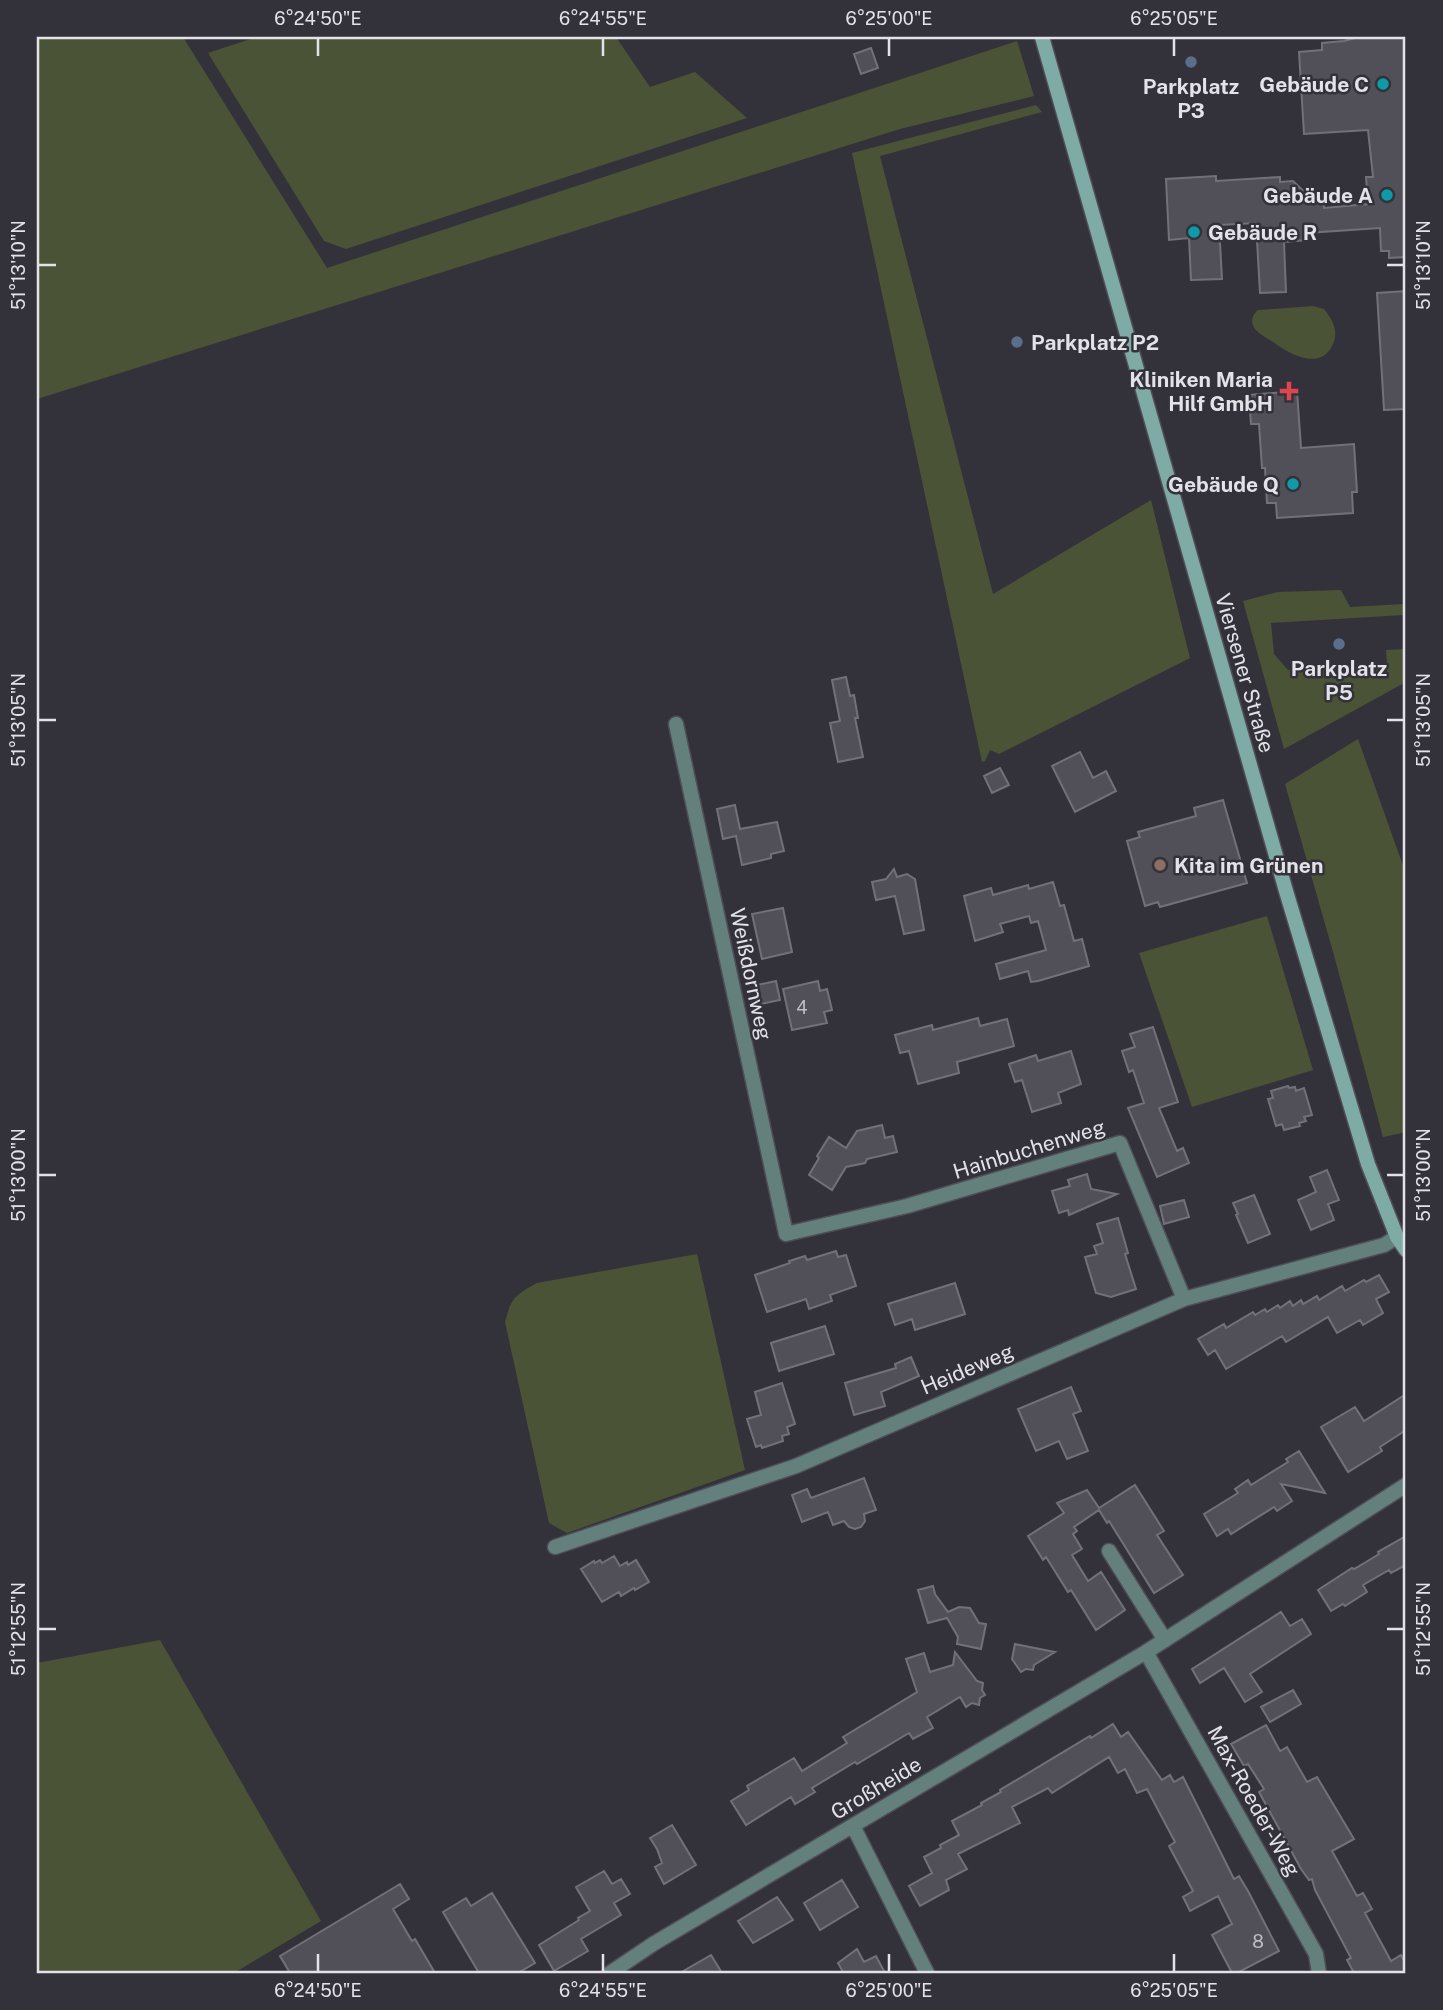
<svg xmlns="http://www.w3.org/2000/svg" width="1443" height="2010" viewBox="0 0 1443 2010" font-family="'Public Sans',sans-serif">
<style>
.green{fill:#4a5336}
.building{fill:#515059;stroke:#72717a;stroke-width:2}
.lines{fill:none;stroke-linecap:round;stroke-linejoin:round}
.minor-casing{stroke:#4f4e57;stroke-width:17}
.tertiary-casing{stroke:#4f4e57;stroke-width:17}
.secondary-casing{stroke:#4f4e57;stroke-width:17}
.minor{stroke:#64807c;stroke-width:14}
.tertiary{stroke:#64807c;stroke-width:14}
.secondary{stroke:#7eaba5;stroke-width:14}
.ticks{fill:none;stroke:#e3e2e8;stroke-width:2.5}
.service-dot{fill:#5c6f8a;stroke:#33323b;stroke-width:2.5}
.culture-dot{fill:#0f9aa8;stroke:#33323b;stroke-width:2.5}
.health-dot{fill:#e0444e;stroke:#33323b;stroke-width:2.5}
.education-dot{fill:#8d6e63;stroke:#33323b;stroke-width:2.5}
.labels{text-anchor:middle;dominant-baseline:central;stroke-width:5;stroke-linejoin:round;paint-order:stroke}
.number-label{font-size:18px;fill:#bebec4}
.poi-label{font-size:21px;font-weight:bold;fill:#e3e2e8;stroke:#33323b;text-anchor:end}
.street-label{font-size:21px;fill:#e3e2e8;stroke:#33323b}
.neatline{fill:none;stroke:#e3e2e8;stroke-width:2.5}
.ticks-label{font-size:18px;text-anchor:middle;fill:#e3e2e8}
</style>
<rect width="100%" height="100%" fill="#33323b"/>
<path class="green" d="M37,37H183L327,268L1017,41L1034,96L900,129L37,399Z
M257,37H616L650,87L695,72L747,118L346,249L324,241L208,53Z
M1036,105L1042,112L880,156L993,594L1151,500L1190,658L999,754L990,750L985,761L982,762L852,153Z
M1313,306L1324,309C1332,319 1339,330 1333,344C1321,372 1289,354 1273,342C1267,338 1259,334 1255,329C1250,322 1252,315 1258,310Z
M1341,590L1350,607L1404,604V615L1271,623L1274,654L1288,670L1387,665L1386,650L1406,649V682L1284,749L1243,601L1278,592Z
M1358,739L1406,874V1130L1402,1133L1383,1137L1335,959L1285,784Z
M1267,916L1313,1070L1192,1107L1139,953Z
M697,1254L745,1470L567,1533L549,1523L505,1322C511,1298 515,1295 537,1283Z
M160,1640L321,1921L234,1973H37V1663Z"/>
<path class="building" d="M1359,37H1406V257L1389,258V251H1381L1380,228L1307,233V240L1284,242L1286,292L1260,293L1256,223L1219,225L1222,279L1191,280L1189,238L1169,240L1166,179L1216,176V181L1280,177V182L1293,181L1312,199L1323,198L1324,208L1368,204L1366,177H1373L1368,130L1304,134L1299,52L1322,50V43L1344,41Z
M871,48L878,68L861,74L854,54Z
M1406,291V409L1384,410L1377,293Z
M1297,391L1301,448L1354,444L1357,492H1352L1353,513L1277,518L1276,503H1267L1265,468H1262L1259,424H1251L1249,395Z
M846,677L850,696L854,695L858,718H855L863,757L838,762L830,723L840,721L832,680Z
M1080,752L1093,778L1106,771L1116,791L1075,812L1052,766Z
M1000,768L1009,785L992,793L984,776Z
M1223,800L1247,883L1160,907L1158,902L1145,906L1127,841L1140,837L1138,832L1196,816L1194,808Z
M735,805L740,829L777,822L784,851L771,854V858L742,865L736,836L723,839L717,809Z
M894,869L897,877L907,874L915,879L924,930L904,934L895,896L876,900L872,882L886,879Z
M1053,882L1060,906L1064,905L1074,941L1082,939L1089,966L1038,981L1031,982L1028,971L1000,979L996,964L1046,950L1038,921L1031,923L1029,916L1000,924L1003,932L975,941L964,896L991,888L993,895L1028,885L1029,889Z
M783,908L792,952L762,959L752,914Z
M776,981L780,1000L761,1004L757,985Z
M818,981L820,991L827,989L832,1010L824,1012L827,1023L792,1030L783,989Z
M978,1018L980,1026L1007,1019L1014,1046L957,1062L959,1073L918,1084L909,1051L900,1053L895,1035L932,1025L933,1030Z
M1153,1027L1178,1102L1159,1108L1177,1151L1183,1148L1189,1163L1157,1177L1128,1108L1144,1103L1133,1070L1129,1072L1122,1051L1135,1047L1130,1034Z
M1071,1051L1081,1084L1058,1093L1061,1103L1032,1112L1022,1080L1015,1082L1009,1064L1036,1055L1038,1061Z
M1288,1086L1289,1088L1295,1087L1296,1091L1304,1088L1312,1115L1304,1117L1306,1121L1299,1123L1300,1126L1284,1130L1282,1124L1276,1126L1268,1099L1273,1098L1271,1091Z
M882,1125L885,1138L893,1136L897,1152L867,1159L865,1163L846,1167L832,1190L809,1175L819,1158L817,1156L829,1137L846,1148L857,1131Z
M1327,1170L1339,1200L1328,1204L1334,1220L1311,1230L1298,1200L1316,1192L1310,1177Z
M1087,1174L1091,1189L1117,1194L1069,1215L1068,1210L1059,1213L1052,1191L1070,1186L1068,1180Z
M1254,1195L1270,1234L1248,1243L1236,1215L1238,1214L1233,1203Z
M1184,1200L1189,1217L1164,1224L1160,1206Z
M1118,1218L1128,1253L1125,1254L1136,1289L1111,1297L1096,1293L1085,1257L1097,1254L1094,1246L1103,1243L1097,1224Z
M836,1251L838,1257L846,1255L856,1286L830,1295L832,1301L809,1309L806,1299L767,1312L755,1275L790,1263L789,1261L805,1256L807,1260Z
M1379,1275L1389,1292L1376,1299L1383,1313L1363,1325L1360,1320L1337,1333L1328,1317L1286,1342L1282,1336L1226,1369L1215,1350L1208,1355L1198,1339L1224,1324L1226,1328L1253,1312L1255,1315L1265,1309L1267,1312L1278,1305L1280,1308L1290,1301L1293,1306L1301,1300L1303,1304L1317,1296L1319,1300L1342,1286L1345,1291L1364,1280L1366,1282Z
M955,1283L965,1314L915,1330L912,1319L895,1325L888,1304Z
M825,1326L834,1354L779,1371L771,1343Z
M911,1357L919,1376L881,1392L885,1406L854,1415L845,1383L896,1368L895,1364Z
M782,1383L795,1424L787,1427L789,1434L782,1436L783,1441L762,1448L761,1445L756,1447L747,1419L761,1415L755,1392Z
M1071,1387L1081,1411L1073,1414L1088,1451L1067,1459L1059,1441L1036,1451L1018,1409Z
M1406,1394V1430L1380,1447L1382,1451L1348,1472L1321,1427L1355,1407L1364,1421Z
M1299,1451L1325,1493L1281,1484L1292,1501L1277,1511L1274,1507L1231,1534L1228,1529L1217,1536L1204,1514L1238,1493L1235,1489L1248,1480L1251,1485L1288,1462L1286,1459Z
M864,1478L876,1510L864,1514L865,1521L861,1527L855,1529L849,1527L844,1521L833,1525L828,1512L802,1522L792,1495L807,1489L811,1498Z
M1135,1485L1164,1531L1157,1535L1183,1575L1154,1593L1109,1521L1107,1523L1099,1510L1074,1527L1077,1531L1073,1534L1082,1549L1072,1555L1088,1581L1101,1572L1125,1610L1096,1630L1071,1590L1068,1592L1046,1557L1043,1560L1028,1536L1064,1513L1057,1503L1087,1490L1099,1508Z
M1406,1536V1565L1391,1573L1389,1570L1363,1585L1367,1592L1345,1606L1343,1604L1331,1611L1318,1590L1352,1568L1354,1569L1366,1562L1379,1554L1378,1552Z
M614,1556L620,1566L627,1562L628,1565L636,1560L649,1582L635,1590L634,1588L621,1596L619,1592L602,1602L581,1569L594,1561L595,1563L600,1560L602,1563Z
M933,1586L935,1594L948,1612L959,1607L970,1608L979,1623L986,1624L981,1649L957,1644L958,1637L947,1618L928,1623L918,1590Z
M1281,1612L1290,1626L1302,1619L1311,1634L1250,1674L1262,1692L1245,1702L1224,1668L1200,1683L1192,1669Z
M1015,1644L1055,1652L1034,1665L1033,1670L1026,1669L1021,1672L1012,1659Z
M955,1652L977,1681L983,1683L982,1690L985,1695L980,1698L979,1705L972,1703L966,1707L960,1697L927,1717L933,1728L913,1739L909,1733L857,1764L855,1762L812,1788L815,1792L795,1804L791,1797L746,1825L731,1801L749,1790L747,1786L794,1758L802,1771L847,1743L843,1737L917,1692L906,1659L924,1653L930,1672L953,1665Z
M1293,1690L1301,1704L1270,1722L1261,1707Z
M1113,1724L1121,1737L1128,1732L1162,1780L1170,1775L1174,1782L1183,1777L1234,1879L1239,1876L1248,1891L1279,1951L1237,1973H1232L1212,1935L1232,1924L1218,1896L1190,1911L1183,1897L1193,1891L1169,1846L1175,1842L1147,1789L1137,1793L1125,1769L1118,1773L1109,1757L1052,1793L1048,1788L1012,1807L1020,1823L958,1854L967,1869L946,1880L949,1890L920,1906L909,1886L932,1873L924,1857L941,1848L940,1845L959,1835L952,1821L982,1805L981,1803L1001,1792L1000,1790L1090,1736L1091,1738Z
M1266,1725L1280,1751L1287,1747L1307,1782L1317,1777L1354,1839L1332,1851L1357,1896L1363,1893L1372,1909L1365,1913L1391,1961L1401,1955L1406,1965V1973H1354L1347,1960L1351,1958L1315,1890L1312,1879L1309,1880L1301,1869L1259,1792L1264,1789L1248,1764L1244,1766L1231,1744Z
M672,1825L696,1865L664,1884L655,1867L662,1863L657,1849L650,1838Z
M604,1871L612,1884L621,1879L630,1894L614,1903L621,1915L581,1939L588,1951L554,1971L539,1945L579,1920L578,1918L590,1911L576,1887Z
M842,1880L858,1907L820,1930L804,1903Z
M400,1884L409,1899L393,1909L412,1941L415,1939L435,1973H290L280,1956Z
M492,1893L535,1963L518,1973H479L443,1912L466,1898L471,1906Z
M777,1897L793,1920L753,1943L738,1921Z
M857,1949L864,1962L876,1956L885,1973H841L843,1972L838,1963Z
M711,1955L722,1973H680Z"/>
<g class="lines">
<g class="minor-casing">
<path id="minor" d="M676,724L786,1234L907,1206L1120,1143L1184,1299
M555,1547L796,1466L1184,1299L1384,1245L1397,1237
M1109,1551L1165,1640
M1146,1652L1316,1954L1319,1973
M853,1826L927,1973"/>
</g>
<g class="tertiary-casing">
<path id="tertiary" d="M610,1973L653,1944L1146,1652L1406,1485"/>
</g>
<g class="secondary-casing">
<path id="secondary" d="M1042,37L1286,891L1368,1164L1397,1237L1406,1250"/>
</g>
<use href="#minor" class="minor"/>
<use href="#tertiary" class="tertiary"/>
<use href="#secondary" class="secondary"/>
</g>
<path class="ticks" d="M318,38V56M603,38V56M889,38V56M1174,38V56M38,265H56M1387,265H1404M38,720H56M1387,720H1404M38,1175H56M1387,1175H1404M38,1629H56M1387,1629H1404M318,1954V1972M603,1954V1972M889,1954V1972M1174,1954V1972"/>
<g class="service-dot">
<circle cx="1191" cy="62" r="7"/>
<circle cx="1017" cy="342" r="7"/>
<circle cx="1339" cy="644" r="7"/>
</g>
<g class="culture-dot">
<circle cx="1383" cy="84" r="7"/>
<circle cx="1387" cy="195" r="7"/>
<circle cx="1194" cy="232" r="7"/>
<circle cx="1293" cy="484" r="7"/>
</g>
<path class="health-dot" d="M1285.5 380.5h7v7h7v7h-7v7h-7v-7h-7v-7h7z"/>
<circle class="education-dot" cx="1160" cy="865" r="7"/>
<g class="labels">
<g class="number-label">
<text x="802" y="1007">4</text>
<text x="1258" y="1941">8</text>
</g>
<g class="poi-label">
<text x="1369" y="84">Gebäude C</text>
<text x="1191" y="86" text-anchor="middle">Parkplatz<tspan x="1191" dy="24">P3</tspan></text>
<text x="1373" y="195">Gebäude A</text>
<text x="1208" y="232" text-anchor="start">Gebäude R</text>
<text x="1031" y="342" text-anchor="start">Parkplatz P2</text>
<text x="1273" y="379">Kliniken Maria<tspan x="1273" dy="24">Hilf GmbH</tspan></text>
<text x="1279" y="484">Gebäude Q</text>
<text x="1339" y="668" text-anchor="middle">Parkplatz<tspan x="1339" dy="24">P5</tspan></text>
<text x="1174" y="865" text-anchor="start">Kita im Grünen</text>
</g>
<g class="street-label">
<text transform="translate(1245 673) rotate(74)">Viersener Straße</text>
<text transform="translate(751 974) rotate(78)">Weißdornweg</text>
<text transform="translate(1029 1149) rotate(-17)">Hainbuchenweg</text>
<text transform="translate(967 1369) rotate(-23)">Heideweg</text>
<text transform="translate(876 1788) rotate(-31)">Großheide</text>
<text transform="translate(1254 1801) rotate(61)">Max-Roeder-Weg</text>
</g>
</g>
<rect width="1443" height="2010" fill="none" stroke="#33323b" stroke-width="77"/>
<rect x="38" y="38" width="1366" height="1934" class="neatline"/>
<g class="ticks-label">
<text x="318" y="25">6°24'50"E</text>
<text x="603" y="25">6°24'55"E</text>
<text x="889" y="25">6°25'00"E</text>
<text x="1174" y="25">6°25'05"E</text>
<text transform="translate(19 265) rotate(-90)" y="6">51°13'10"N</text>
<text transform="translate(1424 265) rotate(-90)" y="6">51°13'10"N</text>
<text transform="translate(19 720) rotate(-90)" y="6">51°13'05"N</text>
<text transform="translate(1424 720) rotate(-90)" y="6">51°13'05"N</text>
<text transform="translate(19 1175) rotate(-90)" y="6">51°13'00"N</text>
<text transform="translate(1424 1175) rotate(-90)" y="6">51°13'00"N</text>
<text transform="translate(19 1629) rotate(-90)" y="6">51°12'55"N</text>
<text transform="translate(1424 1629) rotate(-90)" y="6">51°12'55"N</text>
<text x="318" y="1997">6°24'50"E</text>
<text x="603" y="1997">6°24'55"E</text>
<text x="889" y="1997">6°25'00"E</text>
<text x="1174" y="1997">6°25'05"E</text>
</g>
</svg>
